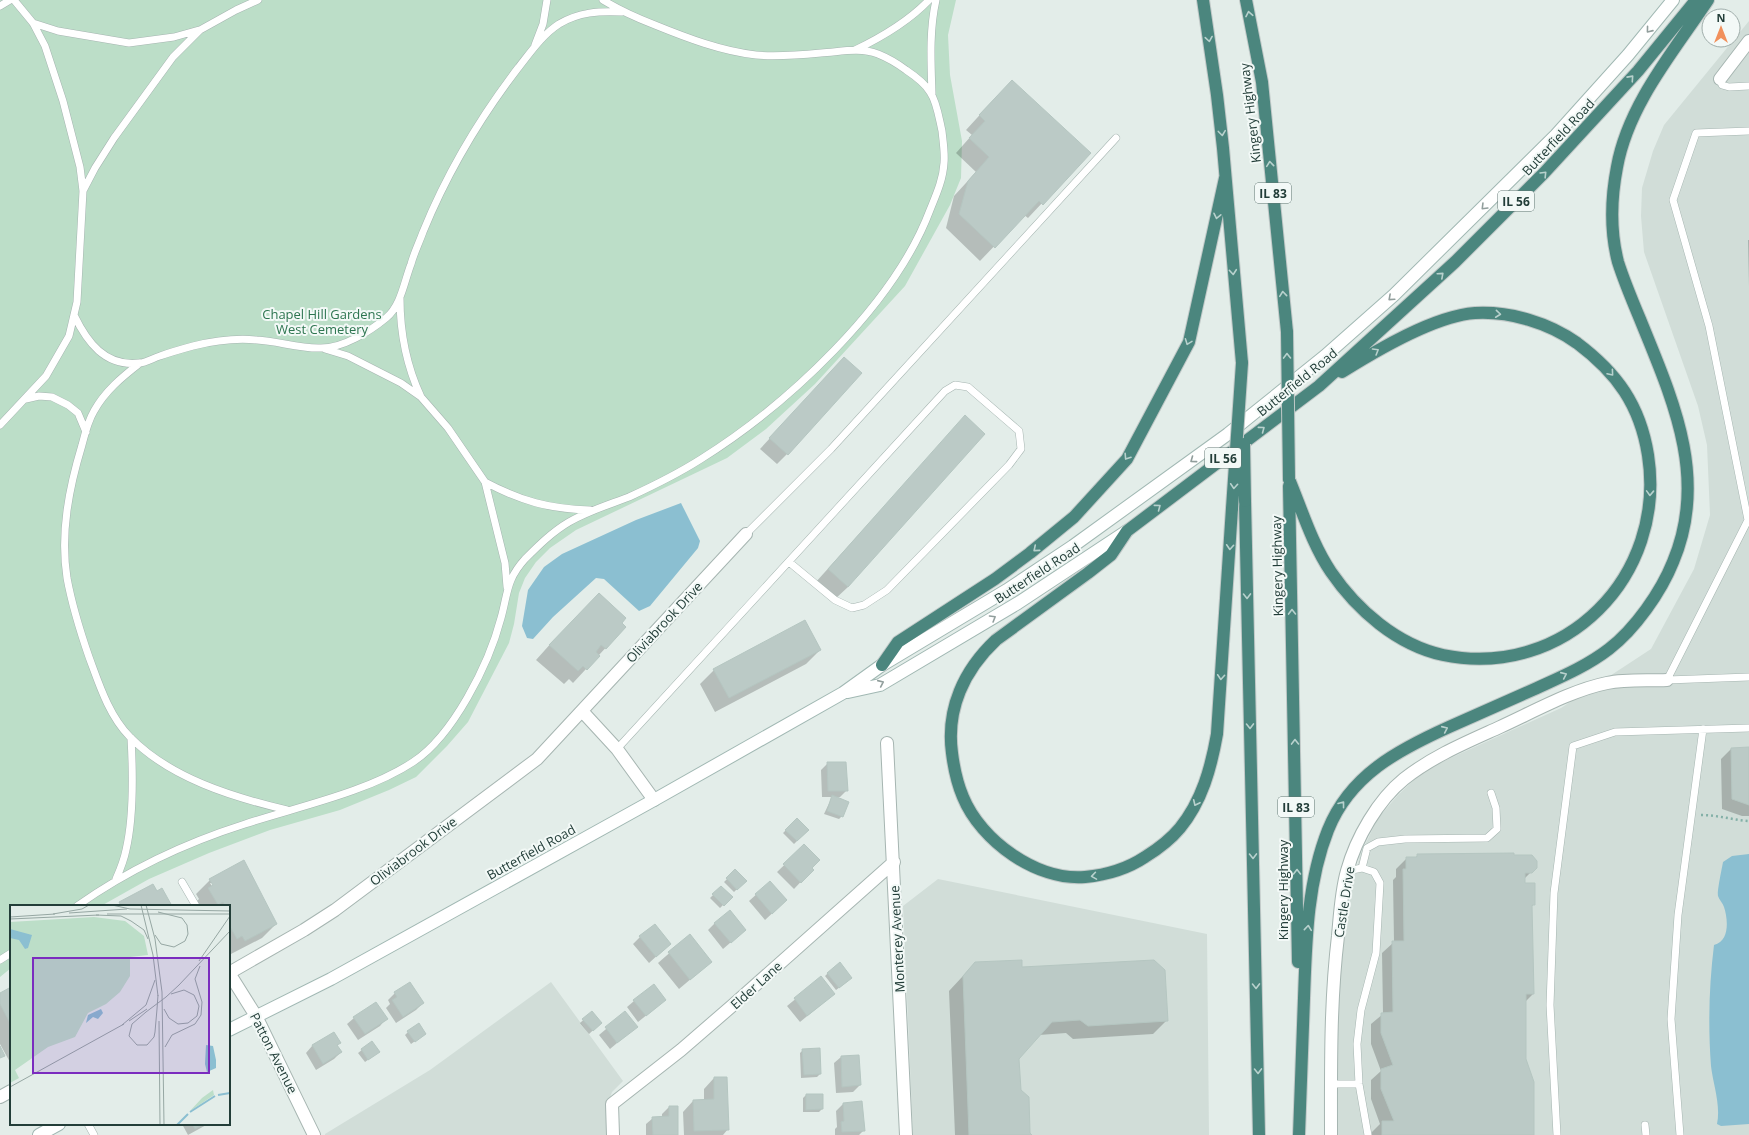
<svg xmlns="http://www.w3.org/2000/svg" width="1749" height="1135" viewBox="0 0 1749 1135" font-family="'Open Sans',sans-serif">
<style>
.built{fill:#d1ddd8}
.green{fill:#bcdec8}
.water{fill:#8bbfd1}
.shadow{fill:#0003;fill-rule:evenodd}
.building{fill:#bbcac6;stroke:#b5c6c1}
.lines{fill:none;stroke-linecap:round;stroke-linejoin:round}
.service-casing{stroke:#a6b5b1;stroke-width:8}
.minor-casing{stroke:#a6b5b1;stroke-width:14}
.secondary-casing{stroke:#a1b8b3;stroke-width:14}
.trunk-casing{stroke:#c1c9c8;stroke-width:14}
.path{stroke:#83b0a7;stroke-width:2.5;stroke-dasharray:2 3;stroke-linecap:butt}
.service{stroke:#fff;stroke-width:7}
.minor{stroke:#fff;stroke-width:12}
.secondary{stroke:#fff;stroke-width:12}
.trunk{stroke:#4b867e;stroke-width:12}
.trunk-bridge-casing{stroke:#c1c9c8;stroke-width:14;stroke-linecap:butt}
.trunk-bridge{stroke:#4b867e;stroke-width:12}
.oneway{stroke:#b8d1cd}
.oneway2{stroke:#919e9c}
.labels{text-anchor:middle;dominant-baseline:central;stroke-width:4;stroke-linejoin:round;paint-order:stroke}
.shield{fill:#f3f9f7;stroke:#617672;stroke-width:1}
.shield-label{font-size:12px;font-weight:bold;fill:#233e39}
.street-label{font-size:13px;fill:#233e39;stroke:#f3f9f7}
.park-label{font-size:13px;fill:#2d7550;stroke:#f3f9f7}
.inset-river{fill:none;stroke:#8bbfd1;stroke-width:2}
.inset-road{fill:none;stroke:#96a7a3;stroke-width:1}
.view{fill:#7b2cbf;fill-opacity:0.15;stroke:#7b2cbf;stroke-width:2}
.inset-edge{fill:none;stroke:#233e39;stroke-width:2}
</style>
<rect width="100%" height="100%" fill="#e3ede9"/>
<path class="built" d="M1749,21V1135H1338L1337,1032L1341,967L1347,918L1352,885L1360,855L1378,818L1398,795L1417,777L1435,765L1561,708L1651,649L1694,569L1710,515L1707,445L1698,406L1644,252L1641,216L1642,188L1653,151L1664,125Z
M938,879L1207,934L1209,1135H913L903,906Z
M551,982L623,1081L612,1092L606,1109L607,1135H325V1134L430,1070Z"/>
<path class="green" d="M0,0H956L948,35L950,75L962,141L961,178L950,205L905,286L815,384L766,429L727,458L576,530L550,548L536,562L525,578L519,593L514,624L509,643L468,722L447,746L416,777L389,790L340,810L270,830L209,853L149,879L101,906H11V968L0,977Z"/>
<path class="water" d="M681,503L700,541L698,548L650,606L639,611L604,579L596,578L553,617L533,639L527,638L522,626L528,590L544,567L562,554L636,520Z
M1749,854V1124L1721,1126L1717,1124C1721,1105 1713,1084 1711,1066C1708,1026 1709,985 1714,945C1730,941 1728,919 1724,907C1723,903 1719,900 1718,896C1717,891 1722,868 1723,862L1732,856Z"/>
<path class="shadow" d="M998,95L1089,153L1028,218L1024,215L980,261L946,228L954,196L976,172L956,153L972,135L966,130Z
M1748,240H1749V287V286Z
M844,358L787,454L777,464L760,449Z
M965,417L848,587L834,600L815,583Z
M620,623L625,627L573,683L569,679L564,684L536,660L553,641Z
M820,650L806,664L715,712L700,684L714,670Z
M1749,748V816H1742L1722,809L1721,759L1731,749Z
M828,763L847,790L840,797H834L842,816L839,819L824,814L832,797H822L821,770Z
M797,819L808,830L794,844L783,833Z
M804,846L812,870L794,889L777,872Z
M1418,855L1536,867L1524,879V884L1534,904L1531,907L1533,994L1525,1002V1059L1533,1135H1372V1132L1380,1124L1371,1099V1080L1381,1071L1371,1044V1024L1383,1014L1382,953L1394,942L1393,880L1396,877V869L1407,858H1415Z
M735,871L745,881L734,892L724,882Z
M210,880L276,924L262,938L231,954L229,951V906H197L195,903L199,899L196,894ZM210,883H213L214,890Z
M770,882L779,907L765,920L749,901Z
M721,887L731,897L720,908L710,898Z
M715,923L745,930L723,949L708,930Z
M690,935L711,962L679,989L658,963Z
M640,937L670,944L649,963L633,944Z
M975,963L1021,968L1167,1020L1153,1034L1073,1039L1066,1033L1039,1035L1018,1058L1020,1090L1030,1135H955L949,991Z
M828,973L848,981L836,990L825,976Z
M821,978L834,994L800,1022L787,1006Z
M410,983L423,1003L416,1010L396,1023L386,1008L390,1004L388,1000L395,993Z
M11,988V1064L0,1044V994Z
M634,1001L658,1006L638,1022L627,1007Z
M592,1012L601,1023L589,1034L580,1023Z
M625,1013L636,1027L610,1049L599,1035Z
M354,1018L386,1019L380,1026L358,1040L347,1024Z
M408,1032L425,1034L411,1044L405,1035Z
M334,1033L339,1043L337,1046L341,1052L334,1059L316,1070L306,1053L312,1046Z
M372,1042L375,1055L365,1062L358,1053Z
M819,1049L820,1074L817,1077L801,1078L800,1053L803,1050Z
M841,1057L860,1085L853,1092L836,1093L834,1063Z
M714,1078H726L728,1129L723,1135H684L683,1112L693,1101H704V1089Z
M806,1095L822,1109L819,1112H803V1098Z
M843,1104L864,1130L859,1135H835V1129L837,1127L836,1111Z
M669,1107H677V1135H646V1124L653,1118H662V1114Z
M182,1124H208L188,1135Z"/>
<path class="building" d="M1012,80L1091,153L1043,205L1039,201L995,248L959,214L968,181L989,157L969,138L985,121L979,115Z
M844,357L862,373L788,455L769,438Z
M965,415L985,434L848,587L828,569Z
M599,593L626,618L622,623L626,627L606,649L601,645L596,652L600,656L587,670L583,666L578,671L549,645Z
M805,620L821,650L729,698L713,669Z
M1749,747V805L1732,799L1731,748Z
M827,762H846L848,791H828Z
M832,795L849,802L843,817L827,811Z
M797,818L809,830L797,841L785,830Z
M804,844L820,860L812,868L814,870L801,883L783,864Z
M1514,853V855H1532L1537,861V868L1532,873H1525V883H1535V905H1532L1534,994H1526V1059L1534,1082V1135H1382V1121H1394L1381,1089V1069L1393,1065L1381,1033V1013L1393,1012L1392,941H1404L1403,869H1406V857H1417V854Z
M244,860L277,924L245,941L242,936L237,939L229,925V906H225L223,902L218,905L208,888L213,885L209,879Z
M735,869L747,881L737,890L726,878Z
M770,881L787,900L772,914L755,894Z
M153,884L157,891L162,888L172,906H121L119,902Z
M721,886L733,897L724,906L712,894Z
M730,910L746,930L731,943L714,923Z
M655,924L671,944L656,957L639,936Z
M690,934L712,962L690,980L668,952Z
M1022,960V967L1154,960L1165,970L1168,1021L1088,1026L1080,1020L1052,1022L1019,1059L1021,1090L1029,1097L1030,1133L1032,1135H969L963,976L975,962Z
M840,962L852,978L839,988L827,973Z
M821,976L835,994L807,1016L794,998Z
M410,982L424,1003L403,1017L392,1000L397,997L394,992Z
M654,984L666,1000L646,1016L633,1000Z
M11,987V1025L0,1004V993Z
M376,1002L388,1019L365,1034L353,1017Z
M592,1011L602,1023L593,1031L582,1019Z
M625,1011L638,1027L617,1043L605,1027Z
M419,1023L426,1034L415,1042L407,1031Z
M334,1032L341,1043L337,1045L342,1052L323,1064L312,1045Z
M372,1041L380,1052L368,1060L361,1049Z
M0,1046L5,1056L0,1058Z
M820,1048L821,1074L804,1075L802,1049Z
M859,1055L861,1085L842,1087L841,1056Z
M714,1077H727L729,1130L694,1131L693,1100L714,1099Z
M806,1094H823V1109L806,1110Z
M862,1101L865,1131L842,1132L841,1122L844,1121L843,1103Z
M669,1106H678V1135H653L652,1117L669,1116Z
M192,1124H204L195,1129Z"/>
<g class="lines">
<g class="service-casing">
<path id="service" d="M0,6L10,0
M33,23L58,31L129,43L174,37L199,30
M535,45L543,24L547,0
M855,50C882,37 908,22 929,0
M1720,79L1722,85L1729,87L1749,86
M932,94C931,63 929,31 936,0
M1749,131L1696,133L1673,200L1709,326L1748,520L1667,680L1749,677
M83,191L95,168L114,138L173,57L200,30L236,10L258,0
M400,298C400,331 407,367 421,397
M74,315C87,342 105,367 139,363C146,363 153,358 160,356C171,352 182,349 193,346C213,341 237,338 257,340C278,341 300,349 321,348C343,348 369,332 386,318C401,306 404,282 411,264C414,253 419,243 423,232C447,173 479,119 518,68C530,53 542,35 559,24C579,12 599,11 621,12
M325,349L348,356L401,383L421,397L448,428L485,482L505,563L507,587
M140,363C122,377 105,391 94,411C88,421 85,433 82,445C69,488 60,533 67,578C72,605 80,631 89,657C99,684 109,716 130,737C170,778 232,797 287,810
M26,399L39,396L52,397L68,405L78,413L86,432
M0,425L46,376L69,336L77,302L83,191L80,167L63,101L45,46L33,23L14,0
M485,482C521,501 549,509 590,510
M746,534L831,449L1116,138
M617,749L945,391L955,385L968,387L1019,431L1021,449L1009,465L887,590L864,605L852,608L835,600L789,562
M1362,868L1367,848L1378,842L1405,839L1487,838L1497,829L1496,808L1491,793
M1347,871L1362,868L1374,872L1380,883L1376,953L1361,1010L1357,1044L1359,1084L1368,1135
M116,879C120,870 124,860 126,850C134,816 133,773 131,738
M182,882L196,906
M77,906C128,870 185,843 245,824C297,807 368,792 413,762C453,736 489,664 501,618C508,593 506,580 525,559C538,546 552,532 569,522C588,511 608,505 629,497C653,486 679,473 701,459C787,405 894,306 930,210C936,195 943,180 944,163C945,153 943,141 942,131C939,118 937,102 930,92C925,83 915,76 906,70C898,64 888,58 878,54C859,47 840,52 821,53C800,55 777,57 756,55C721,51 687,38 655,25C637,18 619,10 603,0
M0,960L11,953
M1331,1084H1359
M88,1124L94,1135
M1645,1125L1646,1135
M1557,1135L1550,1005L1554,893L1573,746L1615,732L1749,728
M1680,1135L1671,1019L1678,915L1703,729"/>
</g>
<g class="minor-casing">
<path id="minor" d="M1720,79L1749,41
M582,711L617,749L654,800
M887,743L906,1135
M229,973L304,930L335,910L537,759L746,534
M229,973L256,1016L314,1135
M0,1097L11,1091
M613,1135L612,1104L681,1050L733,1005L894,862
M1331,1135C1331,1068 1330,1003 1338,936C1340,915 1341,892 1347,871C1356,838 1378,800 1404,779C1433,756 1467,742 1500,727C1533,712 1572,690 1607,683C1626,679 1647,681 1667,680"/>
</g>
<g class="secondary-casing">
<path id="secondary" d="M848,692L880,685L1018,603L1127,531
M229,1030L331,979L654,800L843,693L882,665L1007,590L1073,546L1228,434L1325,356L1394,295L1556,135L1628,55L1673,0
M39,1135L59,1124"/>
</g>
<g class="trunk-casing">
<path id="trunk" d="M1203,0L1217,95L1223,148L1242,363
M1246,0L1262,82L1287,332
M1289,479C1302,510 1312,544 1331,572C1357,610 1397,645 1443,655C1565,680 1667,576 1648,455C1640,405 1617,373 1577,343C1549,323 1510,311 1475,313C1434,316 1377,350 1342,372
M1289,486L1298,962
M1245,501L1259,1135
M1232,508L1217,734C1211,768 1202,801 1180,828C1170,840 1158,849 1145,857C1127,869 1106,875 1085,877C1037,881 981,841 963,797C957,783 954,769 952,753C946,709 964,670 996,640L1088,573L1111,555L1127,531L1319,386L1455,262L1544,173L1638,71L1696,0
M882,665L898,642L995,579L1030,553L1074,517L1127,459L1189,342L1225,178
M1299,1135C1301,1089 1302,1044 1304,998C1306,943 1307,883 1328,830C1350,775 1398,750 1449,727C1478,714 1507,701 1537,688C1561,677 1587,666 1609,649C1635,629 1661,592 1673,562C1709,477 1672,398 1640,319C1632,300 1624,281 1618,262C1610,231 1611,198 1617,167C1628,105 1674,51 1708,0"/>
</g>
<path class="path" d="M1701,815C1718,815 1733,820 1749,821"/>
<use href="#service" class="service"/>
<use href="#minor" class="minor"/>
<use href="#secondary" class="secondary"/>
<use href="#trunk" class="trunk"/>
<g class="trunk-bridge-casing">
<path id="trunk-bridge" d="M1287,332L1289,479
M1244,444L1245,501
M1232,508L1242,363"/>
</g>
<use href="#trunk-bridge" class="trunk-bridge"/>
</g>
<defs><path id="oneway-chevron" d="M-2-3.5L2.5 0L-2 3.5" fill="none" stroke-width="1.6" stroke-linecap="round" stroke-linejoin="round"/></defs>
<g class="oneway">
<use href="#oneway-chevron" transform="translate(1249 14) rotate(-101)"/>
<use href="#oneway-chevron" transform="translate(1209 39) rotate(81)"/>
<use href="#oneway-chevron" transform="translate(1631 78) rotate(-48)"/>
<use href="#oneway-chevron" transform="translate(1222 133) rotate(83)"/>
<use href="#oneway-chevron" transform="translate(1270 164) rotate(-96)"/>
<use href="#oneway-chevron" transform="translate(1544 174) rotate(-46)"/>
<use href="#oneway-chevron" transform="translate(1217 216) rotate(102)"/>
<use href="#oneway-chevron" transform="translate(1233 272) rotate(85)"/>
<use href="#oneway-chevron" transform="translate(1441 275) rotate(-42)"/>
<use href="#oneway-chevron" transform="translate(1283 294) rotate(-96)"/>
<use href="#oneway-chevron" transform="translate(1498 314) rotate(6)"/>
<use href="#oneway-chevron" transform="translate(1188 342) rotate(111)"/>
<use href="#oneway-chevron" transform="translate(1376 351) rotate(-31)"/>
<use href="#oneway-chevron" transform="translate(1287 356) rotate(-91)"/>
<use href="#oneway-chevron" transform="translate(1611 373) rotate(50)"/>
<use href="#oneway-chevron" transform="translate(1262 429) rotate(-37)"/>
<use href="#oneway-chevron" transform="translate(1127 457) rotate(123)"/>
<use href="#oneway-chevron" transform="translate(1234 486) rotate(94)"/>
<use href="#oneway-chevron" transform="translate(1650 493) rotate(92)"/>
<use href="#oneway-chevron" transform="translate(1158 507) rotate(-37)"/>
<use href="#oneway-chevron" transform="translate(1230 547) rotate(94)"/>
<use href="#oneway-chevron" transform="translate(1036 549) rotate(140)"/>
<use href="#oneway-chevron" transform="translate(1247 596) rotate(89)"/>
<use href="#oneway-chevron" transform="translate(1292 612) rotate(-91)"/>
<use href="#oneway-chevron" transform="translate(1564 675) rotate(-24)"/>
<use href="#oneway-chevron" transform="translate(1221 677) rotate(94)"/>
<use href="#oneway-chevron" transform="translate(1250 726) rotate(89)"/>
<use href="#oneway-chevron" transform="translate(1445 729) rotate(-24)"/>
<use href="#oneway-chevron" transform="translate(1295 742) rotate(-91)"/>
<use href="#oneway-chevron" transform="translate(1196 803) rotate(115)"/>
<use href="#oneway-chevron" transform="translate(1342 804) rotate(-52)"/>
<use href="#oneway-chevron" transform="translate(1253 856) rotate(89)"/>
<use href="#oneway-chevron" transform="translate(1297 872) rotate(-90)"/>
<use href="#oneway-chevron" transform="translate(1094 876) rotate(171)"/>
<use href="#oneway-chevron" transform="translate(1308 928) rotate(-84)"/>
<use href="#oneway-chevron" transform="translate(1256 986) rotate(89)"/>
<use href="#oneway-chevron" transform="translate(1258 1071) rotate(89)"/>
</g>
<g class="oneway2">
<use href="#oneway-chevron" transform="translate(1649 30) rotate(129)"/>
<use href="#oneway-chevron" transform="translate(1484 207) rotate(135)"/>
<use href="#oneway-chevron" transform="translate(1391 298) rotate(138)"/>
<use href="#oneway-chevron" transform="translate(1193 460) rotate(144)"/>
<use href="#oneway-chevron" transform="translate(993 618) rotate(-31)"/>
<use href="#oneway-chevron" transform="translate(881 683) rotate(-24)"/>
</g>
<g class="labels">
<g class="shield">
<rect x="1255" y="183" width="36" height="20" rx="3"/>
<rect x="1498" y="191" width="36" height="20" rx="3"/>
<rect x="1205" y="448" width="36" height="20" rx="3"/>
<rect x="1278" y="797" width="36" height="20" rx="3"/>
</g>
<g class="shield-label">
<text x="1273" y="193">IL 83</text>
<text x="1516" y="201">IL 56</text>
<text x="1223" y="458">IL 56</text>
<text x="1296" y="807">IL 83</text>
</g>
<g class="street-label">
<text transform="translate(1250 113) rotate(-97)">Kingery Highway</text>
<text transform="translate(1558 137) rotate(-47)">Butterfield Road</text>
<text transform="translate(1297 382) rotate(-39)">Butterfield Road</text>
<text transform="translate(1277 566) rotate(-91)">Kingery Highway</text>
<text transform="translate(1037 573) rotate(-33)">Butterfield Road</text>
<text transform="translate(664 622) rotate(-47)">Oliviabrook Drive</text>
<text transform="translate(413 851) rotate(-37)">Oliviabrook Drive</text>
<text transform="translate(531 852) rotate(-29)">Butterfield Road</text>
<text transform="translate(1283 890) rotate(-90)">Kingery Highway</text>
<text transform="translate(1344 902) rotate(-81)">Castle Drive</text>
<text transform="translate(897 939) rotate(-93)">Monterey Avenue</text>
<text transform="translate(756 985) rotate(-42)">Elder Lane</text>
<text transform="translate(274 1053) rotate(63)">Patton Avenue</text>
</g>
<g class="park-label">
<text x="322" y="314">Chapel Hill Gardens<tspan x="322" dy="15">West Cemetery</tspan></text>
</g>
</g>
<g transform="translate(10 905)">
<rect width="220" height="220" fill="#e3ede9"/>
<path d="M84,12L115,16L134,31L138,50L120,52V71L110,87L96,99L78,108L65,132L38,142L5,165L9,173L0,178V17ZM203,185L204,190L180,206L192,193Z" fill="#bcdec8"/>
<path d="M0,24L22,30L18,43L15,44L9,35L0,33ZM91,104L93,108L88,114L83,112L76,118L78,110ZM196,140L203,141L206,155V163L197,167L195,159Z" fill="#8bbfd1"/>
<path class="inset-river" d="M208,190L220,188M180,207L205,191M167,220L178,209"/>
<path class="inset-road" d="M102,0L120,4L220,6M131,0L143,50L148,91M136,0L145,34L152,87L154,220M59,8L117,4M43,9L72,4L79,0M97,9H220M86,10L111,11L121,16L134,25L138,34M0,12L45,9M0,14L89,10M145,30L151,39L164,42L175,36L178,29L177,20L172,13L148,7M189,56L220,11M148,90L147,104L145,127L144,132L137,140H127L119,131L122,119L136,107L156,92L169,80L220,26M154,104L159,113L168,119L178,118L187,111L189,101L184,90L174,85L161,89M119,116L137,104M149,116L150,220M112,120L136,100L145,75M155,142L162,130L185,119L191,110L192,97L185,74L190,61M0,182L114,119"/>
<path class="view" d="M23,53H199V168H23Z"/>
<rect width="220" height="220" class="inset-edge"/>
</g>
<g transform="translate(1721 28)"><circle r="19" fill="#f3f9f7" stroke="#a0aeab"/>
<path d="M0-3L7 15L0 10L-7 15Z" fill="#f1905c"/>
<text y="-6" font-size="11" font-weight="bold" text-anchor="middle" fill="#233e39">N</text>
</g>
</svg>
